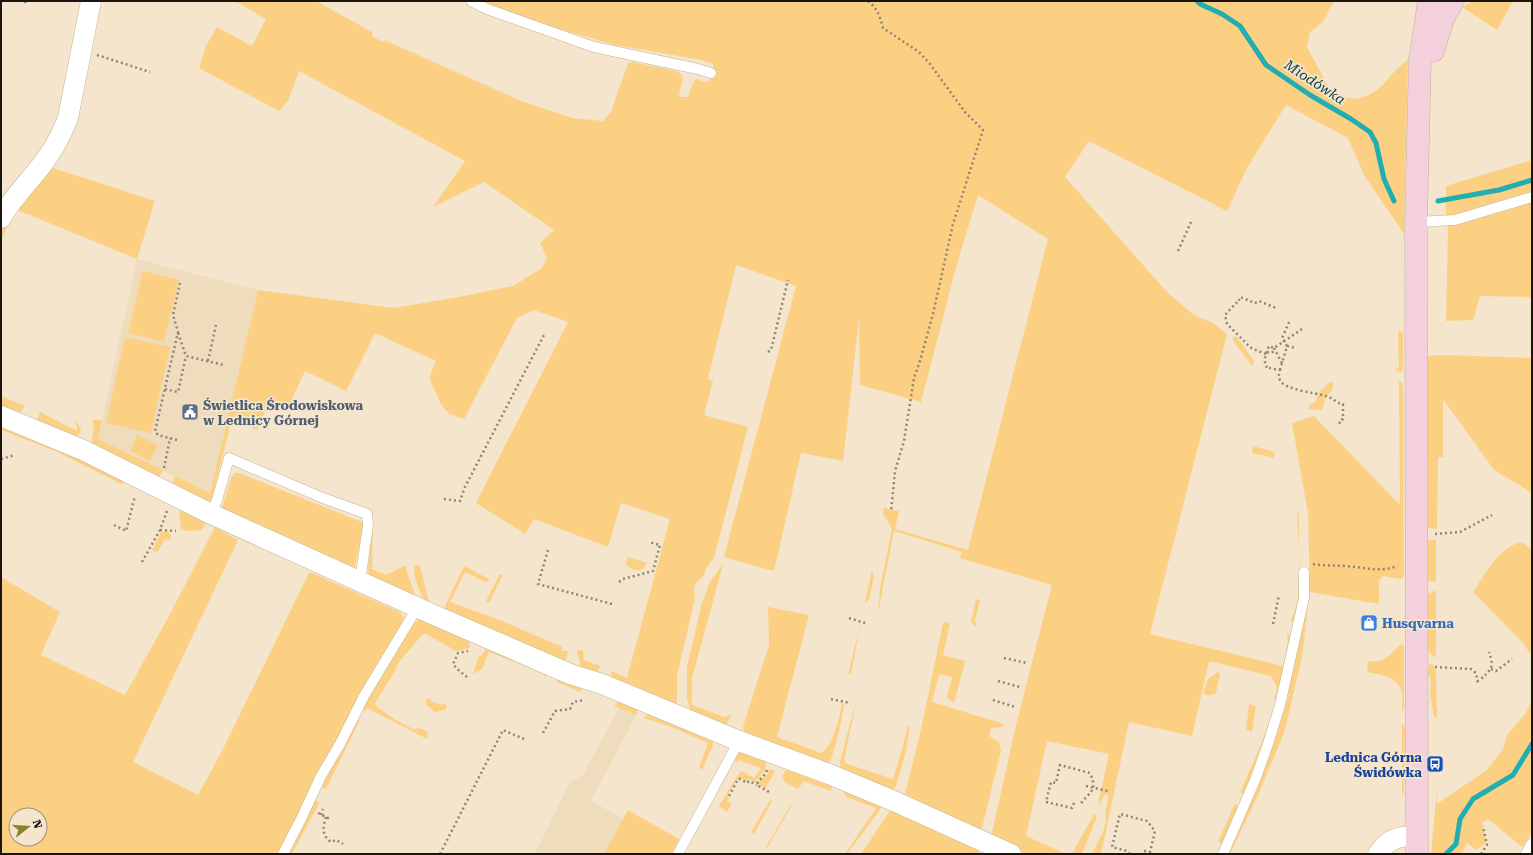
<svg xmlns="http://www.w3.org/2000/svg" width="1533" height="855" viewBox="0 0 1533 855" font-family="'Roboto Serif',serif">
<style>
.built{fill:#efdcbc}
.green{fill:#fcd083;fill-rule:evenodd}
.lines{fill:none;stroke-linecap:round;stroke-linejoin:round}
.stream{stroke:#22adb1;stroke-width:5}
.lane-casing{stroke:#c1b39a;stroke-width:11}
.street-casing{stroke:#c1b39a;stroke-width:21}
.secondary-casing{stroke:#c1b39a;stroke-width:23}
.path{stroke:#8f8573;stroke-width:2.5;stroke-dasharray:2 3;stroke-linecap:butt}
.lane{stroke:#fff;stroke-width:10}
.street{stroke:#fff;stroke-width:20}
.secondary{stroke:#f4d0dd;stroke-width:22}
.labels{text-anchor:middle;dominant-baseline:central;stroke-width:3.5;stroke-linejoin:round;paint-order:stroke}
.service-label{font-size:13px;font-weight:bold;fill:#4e5e75;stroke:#f4e5cc;text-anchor:start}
.shop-label{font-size:13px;font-weight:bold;fill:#366cbe;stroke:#f4e5cc;text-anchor:start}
.transit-label{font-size:13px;font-weight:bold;fill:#164399;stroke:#f4e5cc;text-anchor:end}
.water-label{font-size:14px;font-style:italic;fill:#0a4446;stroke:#f4e5cc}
</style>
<rect width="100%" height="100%" fill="#f4e5cc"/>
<path class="built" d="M137,259L258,290L210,493L98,439Z
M619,708L636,715L591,801L624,819L604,854H535L570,782L583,775Z"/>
<path class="green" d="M235,1H318V2L372,32V36L382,42L384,40L521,101L572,118L603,121L611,112L628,63L633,62L676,71L681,74L683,80L679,95L681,97H688L693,83L696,79L706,82L710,81L714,68L713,64L701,60L615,45L545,25L481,1H1334L1323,22L1310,32L1307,47L1329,88L1342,97L1356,99L1369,95L1382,86L1392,74L1408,59L1404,234L1364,175L1348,138L1286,105L1247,168L1227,211L1089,141L1065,177L1167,292L1194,315L1213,323L1227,334L1150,634L1283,666L1288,642L1287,634H1289L1290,642L1276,699L1274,700L1277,688L1271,676L1209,661L1192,736L1129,722L1101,854H1092L1103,832L1106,821L1105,811L1109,796L1105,794L1100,803L1098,804L1109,754L1047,741L1026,836L1066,854H1026L991,837L1017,721L1052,585L966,560L960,558L962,552L894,531L878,613L880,588L892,528L883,514L884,508L899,511L895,529L968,550L1048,239L978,195L957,264L921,402L860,385L859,319L843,461L801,453L774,571L724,557L796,286L736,265L708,379L713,381L704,415L748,427L714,558L706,568L704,575L696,583L694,588L695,598L677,676V700L675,706L613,683L611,672V671L627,678L670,519L621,503L608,547L534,519L525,534L476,503L568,322L534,310L517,318L464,419L450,414L442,406L429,378L436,361L375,333L346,391L305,371L287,410L269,402L257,430L232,419L212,498L207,504L174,488L173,482L175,476L210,493L258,290L394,308L459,297L513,286L542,268L547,257L540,243L554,230L484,182L433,207L465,161L299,71L288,101L279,111L199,68L206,46L217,27L252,46L266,19Z
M1473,1H1513L1497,30L1462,7Z
M1532,160V297L1480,296L1473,320L1446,321L1448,231L1446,212V186Z
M47,165H51L50,167L155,201L137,259L15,209L1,241V227L7,216Z
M143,271L179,280L164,342L128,333Z
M1398,331L1403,332V369L1401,372L1396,371V368L1399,367Z
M1236,336L1254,361L1252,366L1232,339Z
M125,337L170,347L151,433L106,423Z
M1444,355L1532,358V493L1494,470L1443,399V457H1438L1437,529L1426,528V356Z
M1399,381L1402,383L1403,388L1404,576L1401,579L1383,576L1379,580V604L1310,592L1308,513L1292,423L1314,416L1400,505Z
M1330,382L1333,383V388L1325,399L1323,408L1321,410L1309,409V406L1316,401L1319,392Z
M1,396L25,406L20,413L18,414L1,406Z
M40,412L77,431L76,420L81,430L76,440L37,422Z
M92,420H102L98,439L163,470L159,477L92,447C91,436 96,431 92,420Z
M1,422L123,477V485L55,451L1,430Z
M137,435L158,445L150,461L130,451Z
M1253,446L1275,452L1273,458L1252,453Z
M235,473H239L362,522V524H364L356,561L355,567L349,573L221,511L231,478Z
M184,508L206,520V523L202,530L187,531L181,529L179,511Z
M1297,513H1299V544L1301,593L1296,621H1290C1291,618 1293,616 1294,613C1304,585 1298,543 1297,513Z
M372,526H373L372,569L386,575L406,565C406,578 417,589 414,601L370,579L368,571Z
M215,527L238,540L133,762L198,795L223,749L309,573H312L400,612L404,618L403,622L306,799L278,854H1V577L60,612L41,655L125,695L169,616ZM16,815H40V839H16Z
M161,532H169L171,537L169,541L165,539L157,553L152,550Z
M1431,540H1436V582L1427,580L1426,541Z
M1521,542L1532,549V656L1522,642L1473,592C1487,572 1497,549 1521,542Z
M628,557L647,563C641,575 633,570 625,564Z
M723,564L692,678V705L724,717L731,715L727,724L724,728L692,716L687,698V667L702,603L710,582Z
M414,565L420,566L429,603L425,605V600C418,590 414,578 414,565Z
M464,566L489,579L487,583L465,572L450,602L502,621L562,647V651H568L565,664L443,610Z
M872,570L874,576L869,600L865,603Z
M500,574L503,575L489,603L486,601Z
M1436,590V658L1429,652L1428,646L1427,595Z
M976,599L980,600L975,620L977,626H974L971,622Z
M1308,605L1302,657L1285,730L1259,793L1230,854H1228L1269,755L1288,697L1290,683Z
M768,607L809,615L777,737L821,753C833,747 840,716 842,703L844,705C840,726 837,748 827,767L744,732L743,728L745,720L769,645Z
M419,619L469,640L470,648L456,651L426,634H423L399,662L394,673L376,701L375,704L377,707L394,719L413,729L420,728L428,732L427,739L367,708L365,712L363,706L412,626Z
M861,621L851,674L848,675Z
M946,622L950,623L943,655L965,661L954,703L947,697L952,677L939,674L932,702L1004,724L1002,727L991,728L989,736L999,742L1001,751L982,828L978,831L905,794L922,725L943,623Z
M1401,644L1404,646V708L1402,712C1402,706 1403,698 1402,692C1398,676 1380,675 1367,672L1368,661C1386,664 1389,654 1401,644Z
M490,648L547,670L545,678L543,673L489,652L482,669L473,674L479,655L481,656L486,649Z
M583,650L584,660L600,666L597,674L581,668L577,651Z
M1430,664L1433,665L1436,670L1437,717H1435L1434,716L1430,693L1431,679L1428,675L1429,666Z
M1218,672L1220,674L1216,693L1214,695L1211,694L1209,696L1203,693L1208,679Z
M560,678L583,685L580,692L557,682Z
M858,693L844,760L847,764L893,779L902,749L908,725L910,726L906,751L896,786L891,791L841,771L840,762Z
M429,698C434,703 438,705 445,704L447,706L445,710L435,712L426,704V700Z
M1532,700V832L1522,847L1488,819L1482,823L1486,843L1476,850L1467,843L1462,854H1431L1437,789V804L1487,770L1503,749L1507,735L1526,713Z
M619,701L638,708L636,715L614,706Z
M1249,704L1256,706L1252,732L1246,730Z
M649,714H652L713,739V745L702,770L699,768L708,743L671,727L644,718Z
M1272,714L1268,730L1245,795L1240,792L1260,747Z
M356,720H360L326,789H324L322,787Z
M1402,723L1405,727L1404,793L1402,794Z
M739,750L765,758C769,775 760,771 756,783L748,779L747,781L740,778H738L727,796L729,798L727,801L732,803L727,812L719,806L738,775L742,771L754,778L761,769L760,768L739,760L738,762L733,760Z
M792,767L833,786L830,791L804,781L798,789L785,782L782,777L785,771Z
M769,769L775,771L765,789L761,786L759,781L768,774Z
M845,790L882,804L879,811L847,854H845L876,808L846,797L844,792Z
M315,800L320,802L292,854H287Z
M770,800L772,801L754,834L751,832Z
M1235,803L1239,807L1222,844L1218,842Z
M791,804L792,805L767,848L766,847Z
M893,806L981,849L978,854H861Z
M628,810L679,839L672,854H604Z
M1094,814L1096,815V819L1082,854H1072Z"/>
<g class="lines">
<path class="stream" d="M1197,1L1200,4L1222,14L1240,26L1266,65L1310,95L1351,119L1370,132L1376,143L1384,179L1394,201
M1438,201L1499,190L1532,180
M1446,854L1456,844L1460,819L1473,799L1513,775L1532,744"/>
<g class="lane-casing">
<path id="lane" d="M471,1L487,9L594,47L698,69L711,73
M1416,222L1455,220L1532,197
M211,514L217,500L229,458L323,498L367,514L368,525L360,582
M283,854L301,819L321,776L340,744L364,696L417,608
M678,854L739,741
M1223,854L1255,780L1268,744L1280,705L1304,598V572
M1526,854L1532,843"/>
</g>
<g class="street-casing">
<path id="street" d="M1,218C12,198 27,184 41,166C53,151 61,136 68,118L91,1
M1,416L83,450L211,514L434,615L570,674L602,684L739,741L829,774L896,802L1011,854
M1378,854C1389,838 1398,836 1417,836"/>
</g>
<g class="secondary-casing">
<path id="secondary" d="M1433,51L1443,19L1453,1
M1417,854L1416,222L1420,59L1429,1"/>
</g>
<path class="path" d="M25,1L26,6
M868,1C877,8 880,16 883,28L919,52L930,64L965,112L983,130L953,224L933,314L920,361L914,378L904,441L895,471L891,512
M97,55L150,72
M1178,251L1191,222
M1302,329L1274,348L1269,346C1266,354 1262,361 1268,369L1269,368L1280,370C1279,374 1278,377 1280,380C1284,390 1317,393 1326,396C1333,398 1336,403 1343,404V419L1340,420L1339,426
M178,333L186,356L224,365
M1287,346L1282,338L1290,320
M1274,348L1282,363
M768,352L771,350L788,280
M1267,352L1270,353L1275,351
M1266,354L1253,349L1250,347L1227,324L1225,315L1236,303H1238L1240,297L1255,303L1259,301L1276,308
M208,361L216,325
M1280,370L1287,346L1296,348
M165,389L178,392L186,356
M177,440L158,435L155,431L178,332L173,315L180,283
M1,459L15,455
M164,468L170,438
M444,499L460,501L465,487L545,333
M114,525L126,531L135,496
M160,530L176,531
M1435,534L1460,532L1492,515
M548,550L538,584L612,604
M142,562L160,530L167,511
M1313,564C1324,566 1334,565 1345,566C1363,567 1380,573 1397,566
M619,582L623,579L653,571L660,545L649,542
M849,618L868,624
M1273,624L1279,595
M1004,658L1027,663
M1435,667L1471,669L1476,673L1478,685
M1491,669L1496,671L1512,659
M467,677L457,669L453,664L458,653L468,651
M998,681L1020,687
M1477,681H1479C1490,670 1495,669 1489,652
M831,699L850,703
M993,700L1015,707
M543,733L555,711L570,709L573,702L584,700
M767,770C765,777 759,778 757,785L769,792
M1086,786L1108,791
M729,796L738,779H740L747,783L749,781L757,785
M1074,803L1072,808L1046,802L1051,782L1056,783L1060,765L1090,773C1099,792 1088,792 1080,805
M318,813L330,819
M321,815L323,809
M326,817C323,826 321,835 331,842L336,840L343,844
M440,854L503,730L524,739
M1130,854L1127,851L1112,847L1120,814L1147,821L1155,831L1150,852L1144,851
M1481,854L1487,845L1483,826"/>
<use href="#lane" class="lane"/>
<use href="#street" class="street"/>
<use href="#secondary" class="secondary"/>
</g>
<defs>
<g id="civic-square" transform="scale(0.9)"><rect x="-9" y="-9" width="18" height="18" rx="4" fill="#5c6f8a" stroke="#f4e5cc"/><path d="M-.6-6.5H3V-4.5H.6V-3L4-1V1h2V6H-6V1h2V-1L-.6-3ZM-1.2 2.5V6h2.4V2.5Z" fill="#fff"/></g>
<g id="shop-square" transform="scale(0.9)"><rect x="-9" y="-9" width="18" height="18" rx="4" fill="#3f7fe0" stroke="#f4e5cc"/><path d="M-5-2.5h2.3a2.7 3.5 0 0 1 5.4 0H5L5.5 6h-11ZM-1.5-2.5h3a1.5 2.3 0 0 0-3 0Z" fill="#fff"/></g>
<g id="bus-square" transform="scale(0.9)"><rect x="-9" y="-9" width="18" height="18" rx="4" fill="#1a4fb4" stroke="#f4e5cc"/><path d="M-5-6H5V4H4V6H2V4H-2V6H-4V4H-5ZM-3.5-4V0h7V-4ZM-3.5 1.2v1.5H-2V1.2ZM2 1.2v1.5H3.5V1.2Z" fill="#fff"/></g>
</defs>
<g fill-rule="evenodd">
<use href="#civic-square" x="190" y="412"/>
<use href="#shop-square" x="1369" y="623"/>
<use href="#bus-square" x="1435" y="764"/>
</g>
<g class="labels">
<g class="service-label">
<text x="203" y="405">Świetlica Środowiskowa<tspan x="203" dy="15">w Lednicy Górnej</tspan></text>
</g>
<g class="shop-label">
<text x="1382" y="623">Husqvarna</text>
</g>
<g class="transit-label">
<text x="1422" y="757">Lednica Górna<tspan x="1422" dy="15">Świdówka</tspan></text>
</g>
<g class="water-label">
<text transform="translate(1315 82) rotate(33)">Miodówka</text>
</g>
</g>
<rect width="1533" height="855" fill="none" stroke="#1b160d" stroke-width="4"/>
<g transform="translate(28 827) rotate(73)"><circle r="19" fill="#f4e5cc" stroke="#9d9280"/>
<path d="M0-3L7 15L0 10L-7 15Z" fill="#82842e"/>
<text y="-6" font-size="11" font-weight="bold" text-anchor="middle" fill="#1b160d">N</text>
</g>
</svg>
